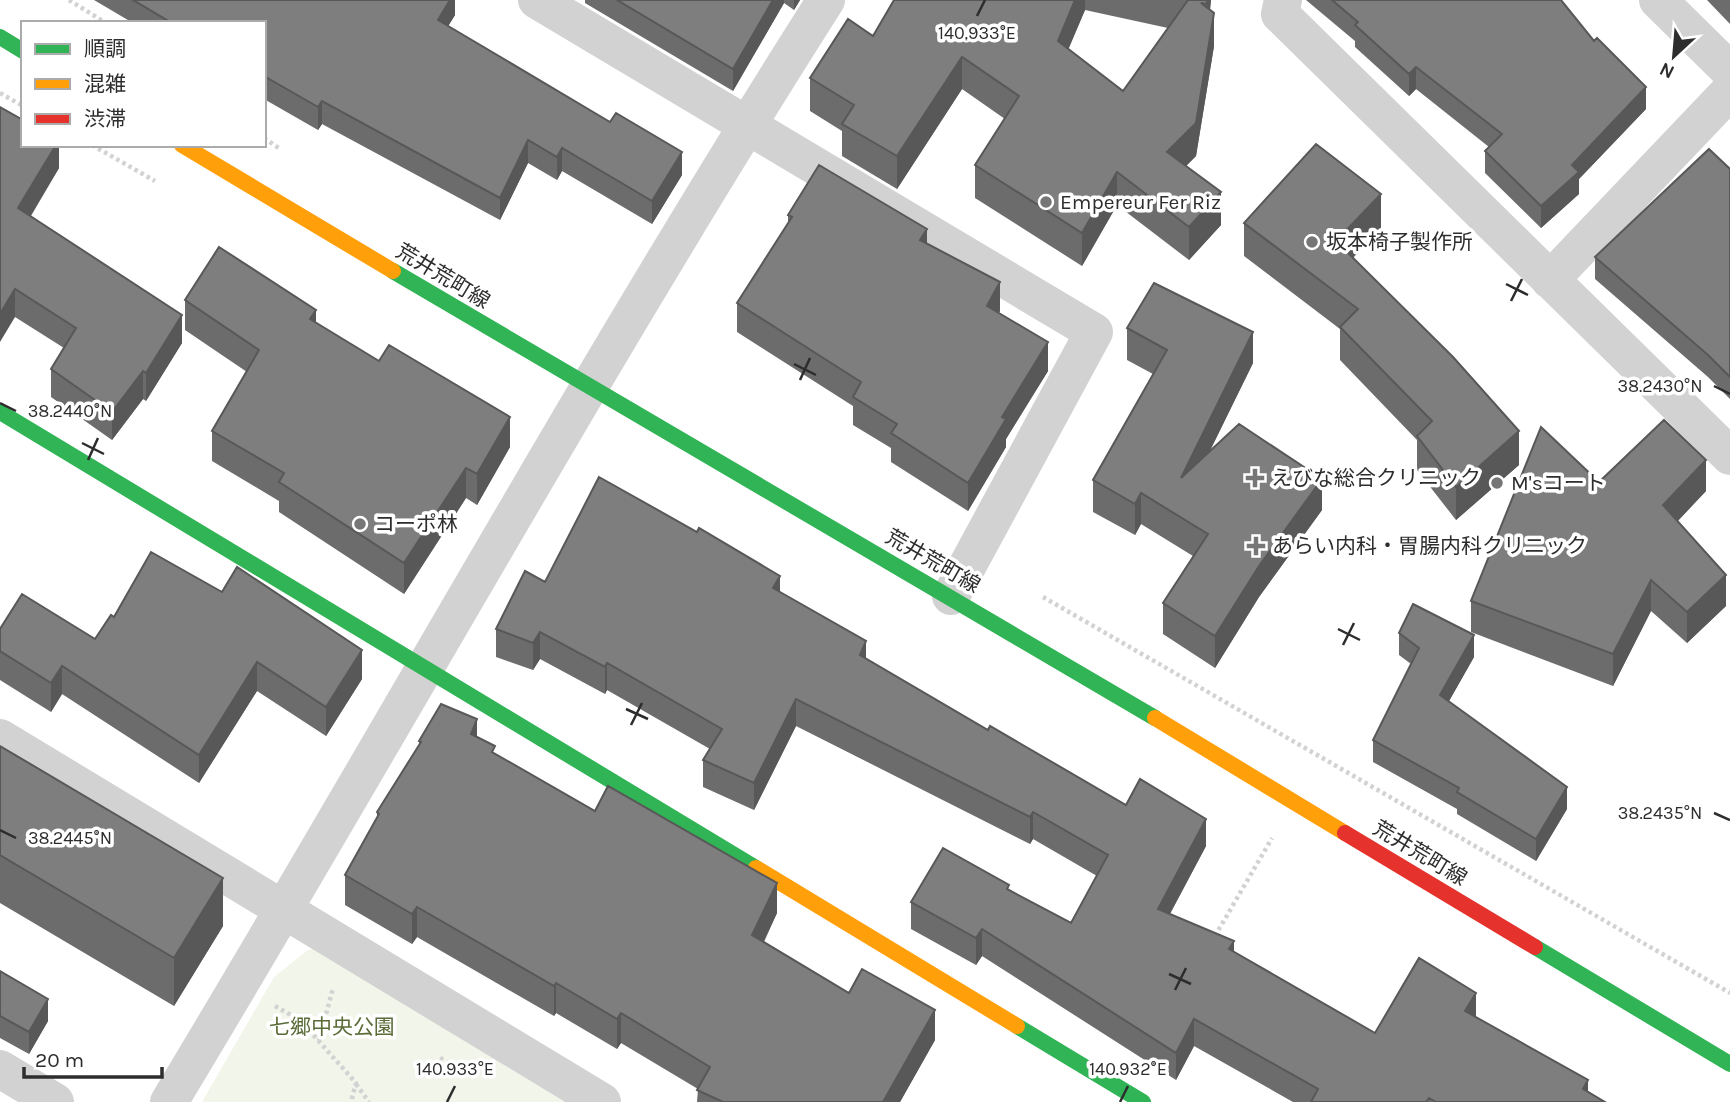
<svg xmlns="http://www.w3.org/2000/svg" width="1730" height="1102" viewBox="0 0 1730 1102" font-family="Karla,'Noto Sans JP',sans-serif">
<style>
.green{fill:#f2f5ea}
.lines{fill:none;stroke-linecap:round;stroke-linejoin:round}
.path{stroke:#d2d2d2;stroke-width:4.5;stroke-dasharray:3.5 3.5;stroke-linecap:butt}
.street{stroke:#d2d2d2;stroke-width:38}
.fast{stroke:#30b455;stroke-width:16}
.slow{stroke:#ff9f0a;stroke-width:16}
.jam{stroke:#e5322d;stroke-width:16}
.wall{fill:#6c6c6c;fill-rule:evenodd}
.shaded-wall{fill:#585858}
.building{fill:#7e7e7e;stroke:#585858;stroke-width:2}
.ticks{fill:none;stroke:#2d2d2d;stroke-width:2.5}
.poi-dot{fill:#767676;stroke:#fff;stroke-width:2.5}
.labels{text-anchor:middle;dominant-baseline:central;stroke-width:7;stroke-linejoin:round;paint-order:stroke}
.poi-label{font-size:21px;fill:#2d2d2d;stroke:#fff;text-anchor:start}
.street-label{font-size:21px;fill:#2d2d2d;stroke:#fff}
.park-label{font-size:21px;fill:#5a6b37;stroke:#fff}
.ticks-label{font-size:18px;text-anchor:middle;fill:#2d2d2d;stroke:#fff;stroke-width:7;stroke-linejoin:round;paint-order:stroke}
</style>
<rect width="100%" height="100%" fill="#fff"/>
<path class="green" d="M338,943L602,1102H202L274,977L308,950Z"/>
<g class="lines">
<path class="path" d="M69,0L106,23
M0,93L23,106
M264,138L280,149
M92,145L155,181
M1043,597L1730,993
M1215,936L1272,838
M275,1006L300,1020L356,1083L351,1102
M319,1041L333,988
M440,1058L462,1071
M356,1084L369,1102"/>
<path class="street" d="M537,0L1094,332L951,596
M1283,0L1280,14L1730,456
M1658,0L1730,71
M1550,280L1730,91
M0,738L602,1102
M0,1069L55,1102
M169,1102C390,736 596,361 826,0"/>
<path class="fast" d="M0,37L23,51
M393,271L1155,718
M0,412L756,868
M1535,947L1730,1064
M1017,1026L1143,1102"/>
<path class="slow" d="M182,145L393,271
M1155,718L1345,833
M756,868L1017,1026"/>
<path class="jam" d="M1345,833L1535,947"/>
</g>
<path class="wall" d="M94,0H455V15L448,26L682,175L652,224L562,171L557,180L528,163L500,220L322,124L318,130L264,99V23H133Z
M585,0H800L794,10L784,3L733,91L585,3Z
M894,0H1211L1210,10L1214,46L1196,156L1186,166L1221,225L1189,260L1117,205L1082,266L975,198V165L1005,119L962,89L897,189L842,156V131L810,111V78L873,36ZM1085,10L1168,28L1123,91L1068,49Z
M1306,0H1561L1646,109L1579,179V194L1541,228L1485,173V151L1489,147L1416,89L1409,96L1355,47V41Z
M1707,0H1730V24Z
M0,107L59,145V168L31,216L182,343L146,401L143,399L112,440L51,397V369L64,348L15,317Z
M1730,169V399L1708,377L1595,279V257Z
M788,215L927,243L1000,311L999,313L1048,371L1006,439V447L968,511L891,462V448L853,425V406L737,332V303L788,224Z
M1244,223L1381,228L1353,258L1519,465L1456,520L1417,470V440L1340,360V329L1244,256Z
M185,300L316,323L510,447L477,505L466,498L404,594L279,512V501L212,461V431L247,372L185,330Z
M1127,328L1253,363L1210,451L1322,510L1259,597L1215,668L1163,634V603L1193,556L1141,524L1135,535L1093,512V480L1153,374L1127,360Z
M1599,482L1706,491L1678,521L1726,606L1687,643L1651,611L1613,686L1471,632V601Z
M545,582L780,592L866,659L988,730L1126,805L1206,846L1170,914L1375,1033L1476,1017L1605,1102H1293L1194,1046L1176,1080L982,956L976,965L911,929V902L1009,890L1071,923L1097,876L1033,839L1030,844L796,726L754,810L703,787V760L710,749L607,690L605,694L540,659L533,670L496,657V629Z
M114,617L362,679L326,736L257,691L199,783L62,694L51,712L0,680V629L95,639Z
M1399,633L1474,657L1449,701L1567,809L1536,861L1457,814V809L1373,762V740L1411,664L1399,655Z
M477,737L495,755L777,913L764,942L849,993L935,1040L900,1102H697L698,1089L621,1043L617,1049L556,1013L554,1016L417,937L412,944L345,905V875L377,818V812L419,746V741Z
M0,746L223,926L174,1006L0,903Z
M0,971L48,1021L29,1054L0,1038Z"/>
<path class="shaded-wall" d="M450,0H455V15L438,43V20Z
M773,0H784V3L733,91V69Z
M794,0H800L794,10Z
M1075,0H1085V10L1058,74V41Z
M1207,0H1211L1207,37Z
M1214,13V46L1196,156L1167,185V152Z
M962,57V89L897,189V156Z
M1416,67V89L1409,96V74Z
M1646,87V109L1579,179V194L1541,228V206L1572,165Z
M322,101V124L318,130V107Z
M528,140V163L500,220V198Z
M56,145H59V168L18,236V208Z
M562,148V171L557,180V157Z
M682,152V175L652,224V201Z
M1117,172V205L1082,266V233Z
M1221,192V225L1189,260V227Z
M1381,194V228L1336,275V241Z
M927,229V258L920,240Z
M1000,282V311L987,334V306Z
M15,289V317L0,342V314Z
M316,310V341L310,319Z
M182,315V343L146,401V373Z
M1253,332V363L1181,509V478Z
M1048,342V371L1006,439V447L968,511V483L1002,417Z
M143,371V399L112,440V412Z
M510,417V447L477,505V474Z
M1519,431V465L1456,520V487Z
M1706,460V491L1663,536V505Z
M466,468V498L404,594V563Z
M1322,479V510L1259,597L1215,668V636L1259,566Z
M1141,493V524L1135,535V504Z
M1726,575V606L1687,643V612Z
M780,576V603L773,588Z
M1651,580V611L1613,686V654Z
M540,632V659L533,670V643Z
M1474,635V657L1440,717V695Z
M866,641V668L860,655Z
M362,650V679L326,736V707Z
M257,662V691L199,783V755Z
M607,663V690L605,694V667Z
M62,666V694L51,712V683Z
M796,699V726L754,810V783Z
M477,719V749L471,734Z
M1567,787V809L1536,861V839Z
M1033,812V839L1030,844V817Z
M1206,819V846L1158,936V909Z
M223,878V926L174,1006V958Z
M777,883V913L752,965V935Z
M417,907V937L412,944V914Z
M982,929V956L976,965V938Z
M1234,941V968L1229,949Z
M556,983V1013L554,1016V986Z
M1476,993V1020L1465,1011Z
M48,999V1021L29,1054V1032Z
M935,1010V1040L900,1102H883Z
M621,1013V1043L617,1049V1019Z
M1194,1019V1046L1176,1080V1053Z
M1588,1080V1102L1583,1089Z"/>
<path class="building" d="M133,0H450L438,20L610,122L616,113L682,152L652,201L562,148L557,157L528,140L500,198L322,101L318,107L264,76V23H172Z
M617,0H773L733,69Z
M894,0H1075L1058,41L1123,91L1188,0H1207V4L1201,3L1214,13L1196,123L1167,152L1221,192L1189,227L1117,172L1082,233L975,165L1019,96L962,57L897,156L842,124L854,105L810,78L848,19L873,36Z
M1332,0H1561L1594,41L1597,38L1646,87L1572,165L1579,172L1541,206L1485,151L1502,134L1416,67L1409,74L1355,25L1358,22Z
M0,107L23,120V145H56L18,208L182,315L146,373L143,371L112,412L51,369L76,328L15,289L0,314Z
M1316,144L1381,194L1336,241L1453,357L1519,431L1456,487L1417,436L1432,421L1340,327L1358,309L1244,223Z
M1709,149L1730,169V377L1708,355L1595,257Z
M819,165L927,229L920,240L1000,282L987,306L1048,342L1002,417L1006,419L968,483L891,433L897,424L853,397L861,382L737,303L792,217L788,215Z
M219,247L316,310L310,319L379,361L389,345L510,417L477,474L466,468L404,563L279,482L284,473L212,431L259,350L185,300Z
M1154,283L1253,332L1181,478L1239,424L1322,479L1259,566L1215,636L1163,603L1208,534L1141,493L1135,504L1093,480L1167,350L1127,328Z
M1664,420L1706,460L1663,505L1726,575L1687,612L1651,580L1613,654L1471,601L1541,427L1599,482Z
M599,477L697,532L699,528L780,576L773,588L866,641L860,655L988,730L990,726L1126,805L1140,779L1206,819L1158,909L1234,941L1229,949L1375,1033L1419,958L1476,993L1465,1011L1588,1080L1583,1089L1605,1102H1436L1429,1098L1426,1102H1311L1318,1089L1194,1019L1176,1053L982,929L976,938L911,902L943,848L1009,885L1007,889L1071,923L1108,855L1033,812L1030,817L796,699L754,783L703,760L722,729L607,663L605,667L540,632L533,643L496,629L525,571L545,582Z
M151,552L222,592L237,567L362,650L326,707L257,662L199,755L62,666L51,683L0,651V629L22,594L95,639L111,615L114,617Z
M1413,604L1474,635L1440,695L1567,787L1536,839L1457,792L1459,788L1373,740L1419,648L1399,633Z
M441,704L477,719L471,734L495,746L492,752L595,811L608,786L777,883L752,935L849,993L862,969L935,1010L883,1102H723L697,1090L710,1067L621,1013L617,1019L556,983L554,986L417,907L412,914L345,875L379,814L377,812L421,742L419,741Z
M0,746L223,878L174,958L0,855Z
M0,971L48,999L29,1032L0,1016Z"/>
<path class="ticks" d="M977,16L985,0M1506,284L1528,295M1511,301L1522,279M794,364L816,375M800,380L810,358M1714,386L1730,394M0,403L16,411M82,443L104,454M88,460L98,438M1338,629L1360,640M1343,645L1354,623M626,709L648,719M631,725L642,703M1714,813L1730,820M0,830L16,838M1169,974L1191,984M1175,990L1186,968M447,1102L455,1086M1120,1102L1128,1086"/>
<g class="poi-dot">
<circle cx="1046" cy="202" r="7"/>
<circle cx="1312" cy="242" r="7"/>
<path d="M1251.5 467.5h7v7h7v7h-7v7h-7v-7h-7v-7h7z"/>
<circle cx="1497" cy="483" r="7"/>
<circle cx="360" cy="524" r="7"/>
<path d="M1252.5 535.5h7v7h7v7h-7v7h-7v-7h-7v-7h7z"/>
</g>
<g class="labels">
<g class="poi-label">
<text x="1060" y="202">Empereur Fer Riz</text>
<text x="1326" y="242">坂本椅子製作所</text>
<text x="1271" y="478">えびな総合クリニック</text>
<text x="1511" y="483">M'sコート</text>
<text x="374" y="524">コーポ林</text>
<text x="1272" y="546">あらい内科・胃腸内科クリニック</text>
</g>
<g class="street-label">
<text transform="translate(443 276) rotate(31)">荒井荒町線</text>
<text transform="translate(933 561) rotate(30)">荒井荒町線</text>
<text transform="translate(1420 853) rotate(31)">荒井荒町線</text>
</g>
<g class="park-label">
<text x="332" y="1027">七郷中央公園</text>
</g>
</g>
<g class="ticks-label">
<text x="977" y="39">140.933°E</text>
<text x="1660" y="392">38.2430°N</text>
<text x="70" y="417">38.2440°N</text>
<text x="1660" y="819">38.2435°N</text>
<text x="70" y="844">38.2445°N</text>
<text x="455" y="1075">140.933°E</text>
<text x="1128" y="1075">140.932°E</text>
</g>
<rect x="21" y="21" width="245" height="126" fill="#ffffff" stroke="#ababab" stroke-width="2"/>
<rect x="35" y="44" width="35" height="10" fill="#30b455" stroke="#ababab" stroke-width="2"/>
<text x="84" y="56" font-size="21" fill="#2d2d2d">順調</text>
<rect x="35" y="79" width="35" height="10" fill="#ff9f0a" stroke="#ababab" stroke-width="2"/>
<text x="84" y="91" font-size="21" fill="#2d2d2d">混雑</text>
<rect x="35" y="114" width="35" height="10" fill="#e5322d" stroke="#ababab" stroke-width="2"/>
<text x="84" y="126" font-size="21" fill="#2d2d2d">渋滞</text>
<g transform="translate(1674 56) rotate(206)" stroke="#ffffff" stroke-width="5" paint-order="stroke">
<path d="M0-5L12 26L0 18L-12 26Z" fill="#2d2d2d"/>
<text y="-10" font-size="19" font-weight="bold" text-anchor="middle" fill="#2d2d2d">N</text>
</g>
<path d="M24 1067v10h138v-10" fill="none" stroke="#2d2d2d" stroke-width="3.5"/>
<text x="35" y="1067" font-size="21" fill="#2d2d2d" stroke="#ffffff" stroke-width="5" paint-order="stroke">20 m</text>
</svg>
